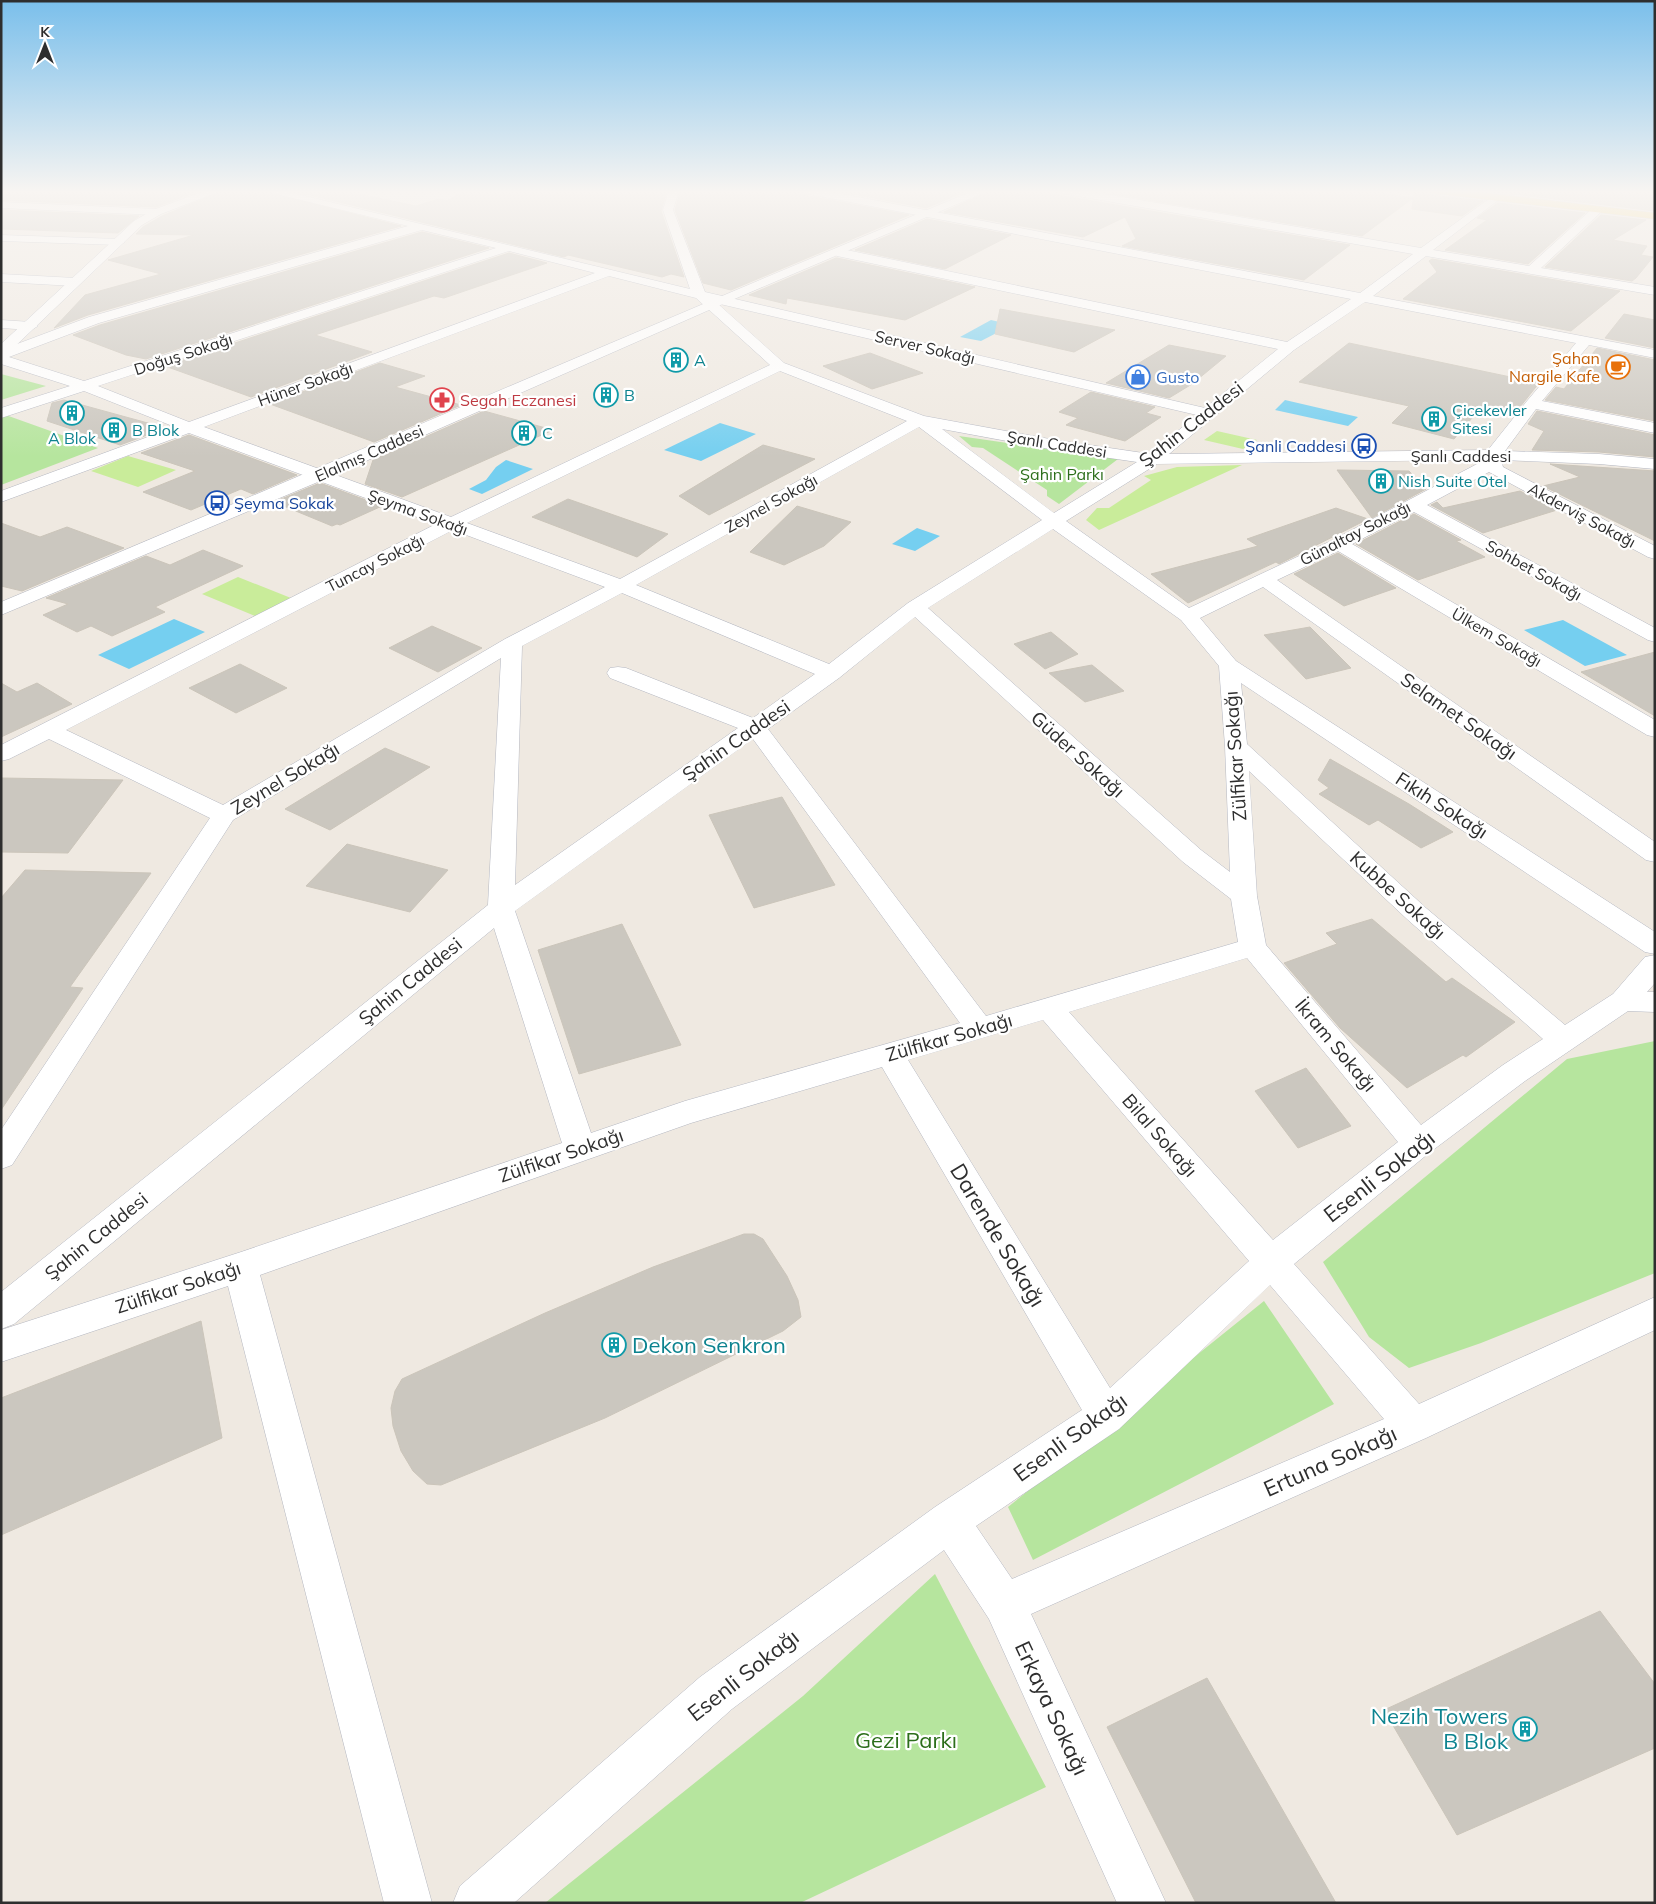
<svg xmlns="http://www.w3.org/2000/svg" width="1656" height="1904" viewBox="0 0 1656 1904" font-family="Mulish,sans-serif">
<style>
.green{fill:#b6e59e}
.pitch{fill:#c9ec9a}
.water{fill:#75cff0}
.building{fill:#cbc7bf;stroke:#cbc5ba}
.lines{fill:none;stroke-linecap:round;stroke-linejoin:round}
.minor-casing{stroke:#b4b7c1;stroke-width:1}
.tertiary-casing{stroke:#b4b7c1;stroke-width:1}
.primary-casing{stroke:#c9c9c9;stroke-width:1}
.minor{fill:#fff;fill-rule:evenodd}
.tertiary{fill:#fff;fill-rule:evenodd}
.primary{fill:#f2d163;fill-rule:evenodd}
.labels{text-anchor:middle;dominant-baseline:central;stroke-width:4.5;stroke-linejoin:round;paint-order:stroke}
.far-street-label{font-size:16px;fill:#2e2e2e;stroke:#fff}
.far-food-label{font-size:16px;fill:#c56008;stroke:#fff;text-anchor:end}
.far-culture-label{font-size:16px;fill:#0d838f;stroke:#fff;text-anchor:start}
.far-shop-label{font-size:16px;fill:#366cbe;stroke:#fff;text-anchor:start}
.far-health-label{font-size:16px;fill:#be3a42;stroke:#fff;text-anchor:start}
.far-transit-label{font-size:16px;fill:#164399;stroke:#fff;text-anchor:end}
.far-park-label{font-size:16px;fill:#2c6e1b;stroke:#fff}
.street-label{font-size:19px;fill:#2e2e2e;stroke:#fff}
.near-street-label{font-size:22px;fill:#2e2e2e;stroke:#fff}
.near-culture-label{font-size:22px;fill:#0d838f;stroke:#fff;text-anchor:start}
.near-park-label{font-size:22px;fill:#2c6e1b;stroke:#fff}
</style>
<rect width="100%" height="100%" fill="#efe9e1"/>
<path class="green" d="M1,374L46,386L1,400Z
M1,414H3L98,448L1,485Z
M959,436L1118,459L1059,504L1047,496V490L983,448L972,447Z
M1655,1041V1273L1481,1343L1409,1368L1369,1337L1323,1262L1567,1059Z
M1264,1301L1334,1404L1033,1560L1008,1507Z
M935,1574L1046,1787L800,1903H545L803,1696Z"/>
<path class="pitch" d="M1217,431L1257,440L1243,449L1204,440Z
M128,456L176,470L138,487L91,471Z
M1242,465L1099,530L1086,520L1097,508H1109L1151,480L1144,476L1177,467Z
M238,577L291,598L255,616L202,594Z"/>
<path class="water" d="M991,320L1012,325L981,341L960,337Z
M1285,400L1358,417L1348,426L1275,410Z
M720,423L756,434L701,461L664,450Z
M506,460L533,469L482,494L469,489L486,480L496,467Z
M917,528L940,536L915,551L892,544Z
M174,619L205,632L129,669L98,655Z
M1563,620L1627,655L1585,666L1524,630Z"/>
<path class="building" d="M1,190H201L156,207L1,200Z
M225,190H258L401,226L88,315L54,328L85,295L161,274L108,260L194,235L136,234L143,227L162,216Z
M290,190H340L416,206L439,199L447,201L466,190H667L661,211L684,277L671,274L662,277L568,255L564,257Z
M681,190H796L803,195L909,215L731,290L703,283L675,210Z
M833,190H969L926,208Z
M992,190H1028L1350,245L1304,280L1122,246L1136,239L1125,217L1083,237L944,212Z
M1111,190H1360L1413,198L1362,236L1113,194Z
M1414,190H1424L1431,195L1483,201L1462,216L1412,209Z
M1481,190H1655V211Z
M1498,203L1585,213L1528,264L1445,250L1487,220L1477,218Z
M1,210L139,216L118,233L1,229Z
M1601,215L1646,220L1613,240L1647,246L1641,255L1653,257L1636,278L1632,281L1545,267Z
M927,219L1011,235L945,269L855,250Z
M422,232L489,248L146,359L126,355L73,335L100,325Z
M509,253L547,263L444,298L434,296L315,335L372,352L251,397L165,366Z
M836,258H837L975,287L905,320L787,298L786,304L749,295Z
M1432,259L1620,291L1571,331L1403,299L1437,272L1429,261Z
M1000,309L1115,330L1074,352L995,334Z
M1624,314L1655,320V348L1605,338Z
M1349,343L1539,383L1512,417L1484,404L1454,439L1392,423L1409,406L1299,382Z
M1169,345L1226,356L1192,384L1169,398L1106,383Z
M1597,348L1655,360V421L1545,400L1556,387L1564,389Z
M870,353L923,373L872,389L823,366Z
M380,363L425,376L395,387L461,405L374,442L270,404Z
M1091,392L1155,407L1146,413L1161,417L1125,441L1066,425L1078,418L1059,412Z
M64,400L166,428L120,445L47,421L52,403Z
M484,411L553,430L402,497L365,484L373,460Z
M1537,411L1655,435V457L1599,452L1532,450L1544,431L1528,424Z
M189,435L297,475L253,494L241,489L191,510L143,492L195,471L141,453Z
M763,445L815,459L709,515L679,496Z
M1550,464L1655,471V541L1543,486L1580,477Z
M1337,470L1409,471L1426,489L1372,518Z
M320,483L382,506L340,525L337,524L332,526L274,502Z
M1520,491L1557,510L1483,533L1431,505L1437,502L1443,508Z
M568,499L668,534L637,557L532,517Z
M797,506L851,522L824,546L784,565L750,552Z
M1336,508L1368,519L1279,564L1276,562L1188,603L1151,574L1258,546L1247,539Z
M1414,514L1461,540L1456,541L1485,557L1418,580L1356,544Z
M1,523L40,537L67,527L124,548L22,591L1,586Z
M203,550L243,566L155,607L165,612L112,636L91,626L77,632L43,615L68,604L46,598L146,556L170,565Z
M1338,553L1396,588L1344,606L1294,574Z
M432,626L482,648L438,672L389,648Z
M1310,627L1351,668L1306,679L1264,635Z
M1051,632L1078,654L1045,669L1014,644Z
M1655,652V716L1581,672Z
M240,664L287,688L236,713L189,688Z
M1092,665L1124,691L1085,702L1049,673Z
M1,683L17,692L37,683L72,704L1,737Z
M385,748L430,767L330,830L285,809Z
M1330,759L1409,804L1453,832L1421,848L1378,820L1369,825L1319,794L1329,788L1318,780Z
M1,778L123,780L68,853L1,852Z
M782,797L835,885L754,908L709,815Z
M347,844L448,870L410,912L306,886Z
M25,870L151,873L70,987L83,988L1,1110V898Z
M1372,919L1446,982L1452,978L1515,1022L1466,1057L1463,1055L1407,1088L1340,1028L1284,963L1337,944L1326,933Z
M622,924L681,1045L579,1074L538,950Z
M1306,1068L1351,1126L1298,1148L1255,1091Z
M744,1234H754L763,1239L787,1276L798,1300L801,1317L783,1331L605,1418L441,1485L427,1484L413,1471L401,1451L393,1426L391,1408L395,1391L402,1379L545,1313L653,1267Z
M201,1321L222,1438L1,1535V1398Z
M1600,1611L1655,1684V1748L1457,1835L1384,1710Z
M1207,1678L1336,1903H1196L1107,1727Z"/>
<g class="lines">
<g class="minor-casing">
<path id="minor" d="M260,190H280L690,289L663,210L669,190H679L673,210L705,292L1205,408L1278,349L837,256L831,252L837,248L1287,342L1351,299L803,193L798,190H821L1360,293L1413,254L1060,193L1055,190H1081L1421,248L1493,196L1498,199L1497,201L1433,250L1529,266L1593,208L1597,207L1602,210L1601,212L1541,268L1655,287V295L1426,256L1373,296L1655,350V358L1589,345L1542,401L1655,423V433L1536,409L1505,451L1599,454L1655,459V469L1599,464L1501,460L1503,467L1655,546V559L1648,557L1489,472L1427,505L1655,628V642L1648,640L1414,512L1352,544L1655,720V737L1647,735L1338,551L1277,580L1655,842V862L1646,860L1263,587L1200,618L1236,661L1655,932V954L1645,952L1241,683L1247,744L1426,908L1565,1025L1613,994L1645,957L1655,955V983L1647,992H1655V1012L1628,1011L1525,1081L1429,1153L1294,1264L1419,1404L1655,1297V1330L1426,1438L1031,1614L1166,1903H1117L989,1619L944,1550L732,1709L514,1903H453L460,1886L700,1677L935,1507L1082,1410L882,1067L691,1123L260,1275L432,1903H384L228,1286L1,1362V1330L241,1252L562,1143L494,928L14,1324L1,1329V1292L488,905L501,658L233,820L12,1165L1,1169V1130L210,818L49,739L9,759L1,761V745L436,524L189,433L1,502V491L175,427L84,391L1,418V408L70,386L1,364V350L89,317L408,226ZM422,230L496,248L84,381L9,357L99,323ZM509,251L595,273L189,422L98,386ZM609,276L696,298L770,365L451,517L204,427ZM1365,302L1576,343L1527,401L1488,450L1169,454L1294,350ZM717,303L720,304L1197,415L1150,454L1055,440L924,416L784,363ZM780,371L907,421L620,579L467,523ZM919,427L1042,520L908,603L829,664L636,585ZM942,429L1055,450L1137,462L1054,513ZM1481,460L1477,464L1333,540L1189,608L1066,521L1157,464ZM1053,529L1181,620L1219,666L1225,746L1230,872L1201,850L928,608ZM453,530L605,587L505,639L223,805L66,730ZM622,593L815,674L753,718L626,668L618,667L610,668L607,673L610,678L738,728L515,885L522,646ZM915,617L1183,862L1231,899L1238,942L986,1016L768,729L839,678ZM753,739L960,1023L685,1101L591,1133L515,911ZM1249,771L1408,920L1543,1039L1503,1065L1421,1125L1266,945L1257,896ZM1247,958L1398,1142L1273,1240L1069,1012ZM1043,1020L1249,1261L1110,1388L908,1060ZM1270,1285L1384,1419L1012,1579L976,1526L1119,1429Z
M1,202L157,209L162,212L157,215L1,208Z
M1,235L119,239L125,242L119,245L1,241Z
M1,274L75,278L81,282L75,286L1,282Z
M1,320L31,322L38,326L31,330L1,328Z"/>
</g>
<g class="tertiary-casing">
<path id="tertiary" d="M207,190H223L161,214L142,225L6,355L1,356V344L134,221L153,210Z
M975,190H990L725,303L325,479L1,615V602C326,466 649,325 975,190Z"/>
</g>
<g class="primary-casing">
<path id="primary" d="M1426,190H1462L1655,213V219L1431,193Z"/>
</g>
<use href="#minor" class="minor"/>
<use href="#tertiary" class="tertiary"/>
<use href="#primary" class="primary"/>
</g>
<linearGradient id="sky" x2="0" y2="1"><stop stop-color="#7abfeb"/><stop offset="0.42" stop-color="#f8f5f2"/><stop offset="1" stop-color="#f8f5f2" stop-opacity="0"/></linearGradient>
<rect width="1656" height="457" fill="url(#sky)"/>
<defs>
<g id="building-ring" transform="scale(1.25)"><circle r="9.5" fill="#fff" stroke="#0f9aa8" stroke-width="1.5"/><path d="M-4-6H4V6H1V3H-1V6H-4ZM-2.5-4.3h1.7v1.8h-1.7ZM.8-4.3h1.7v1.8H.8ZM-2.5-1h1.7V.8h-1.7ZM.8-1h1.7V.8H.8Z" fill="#0f9aa8"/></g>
<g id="cafe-ring" transform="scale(1.25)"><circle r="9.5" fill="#fff" stroke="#e8710a" stroke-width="1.5"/><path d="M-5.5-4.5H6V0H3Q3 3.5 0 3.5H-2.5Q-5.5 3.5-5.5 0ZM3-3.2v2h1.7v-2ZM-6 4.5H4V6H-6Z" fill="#e8710a"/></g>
<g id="shop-ring" transform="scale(1.25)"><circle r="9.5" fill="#fff" stroke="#3f7fe0" stroke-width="1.5"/><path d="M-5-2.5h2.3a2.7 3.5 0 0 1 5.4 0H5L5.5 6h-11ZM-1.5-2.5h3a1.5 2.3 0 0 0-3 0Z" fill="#3f7fe0"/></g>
<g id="pharmacy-ring" transform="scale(1.25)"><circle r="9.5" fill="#fff" stroke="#e0444e" stroke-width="1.5"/><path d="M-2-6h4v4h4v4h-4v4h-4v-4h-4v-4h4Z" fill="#e0444e"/></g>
<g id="bus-ring" transform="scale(1.25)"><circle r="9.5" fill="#fff" stroke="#1a4fb4" stroke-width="1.5"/><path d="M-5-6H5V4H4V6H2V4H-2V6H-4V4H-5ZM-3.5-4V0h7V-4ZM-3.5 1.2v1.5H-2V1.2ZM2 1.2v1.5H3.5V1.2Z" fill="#1a4fb4"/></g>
</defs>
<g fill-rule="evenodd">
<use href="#building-ring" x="676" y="360"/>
<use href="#cafe-ring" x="1618" y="367"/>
<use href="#shop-ring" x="1138" y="377"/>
<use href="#building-ring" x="606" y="395"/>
<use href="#pharmacy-ring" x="442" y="400"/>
<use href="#building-ring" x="72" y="413"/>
<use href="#building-ring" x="1434" y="419"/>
<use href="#building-ring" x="114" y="430"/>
<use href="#building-ring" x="524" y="433"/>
<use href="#bus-ring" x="1364" y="446"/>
<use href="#building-ring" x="1381" y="481"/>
<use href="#bus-ring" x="217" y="503"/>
<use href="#building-ring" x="614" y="1345"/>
<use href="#building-ring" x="1525" y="1729"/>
</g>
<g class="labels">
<g class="far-street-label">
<text transform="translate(925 347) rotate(13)">Server Sokağı</text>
<text transform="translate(183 354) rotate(-18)">Doğuş Sokağı</text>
<text transform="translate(305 384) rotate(-20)">Hüner Sokağı</text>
<text transform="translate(1057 444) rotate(9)">Şanlı Caddesi</text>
<text transform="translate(369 453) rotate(-24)">Elalmış Caddesi</text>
<text x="1461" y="456">Şanlı Caddesi</text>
<text transform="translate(771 503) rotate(-29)">Zeynel Sokağı</text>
<text transform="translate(418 512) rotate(20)">Şeyma Sokağı</text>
<text transform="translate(1582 515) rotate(28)">Akderviş Sokağı</text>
<text transform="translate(1355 533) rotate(-27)">Günaltay Sokağı</text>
<text transform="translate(375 563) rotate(-27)">Tuncay Sokağı</text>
<text transform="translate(1534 570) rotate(29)">Sohbet Sokağı</text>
<text transform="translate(1497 637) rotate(30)">Ülkem Sokağı</text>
</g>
<g class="far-food-label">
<text x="1600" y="358">Şahan<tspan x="1600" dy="18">Nargile Kafe</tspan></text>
</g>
<g class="far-culture-label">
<text x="694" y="360">A</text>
<text x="624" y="395">B</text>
<text x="1452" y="410">Çicekevler<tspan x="1452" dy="18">Sitesi</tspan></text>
<text x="132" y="430">B Blok</text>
<text x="542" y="433">C</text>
<text x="72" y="438" text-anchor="middle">A Blok</text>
<text x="1398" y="481">Nish Suite Otel</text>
</g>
<g class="far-shop-label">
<text x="1156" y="377">Gusto</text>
</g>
<g class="far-health-label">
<text x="460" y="400">Segah Eczanesi</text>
</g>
<g class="far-transit-label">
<text x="1346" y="446">Şanli Caddesi</text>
<text x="234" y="503" text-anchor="start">Şeyma Sokak</text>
</g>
<g class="far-park-label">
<text x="1062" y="474">Şahin Parkı</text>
</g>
<g class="street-label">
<text transform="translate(1191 424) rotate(-38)">Şahin Caddesi</text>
<text transform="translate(1459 716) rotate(35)">Selamet Sokağı</text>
<text transform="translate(736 740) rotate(-35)">Şahin Caddesi</text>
<text transform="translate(1078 754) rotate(42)">Güder Sokağı</text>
<text transform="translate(1235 756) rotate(-94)">Zülfikar Sokağı</text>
<text transform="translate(285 778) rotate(-31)">Zeynel Sokağı</text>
<text transform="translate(1442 805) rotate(33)">Fıkıh Sokağı</text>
<text transform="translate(1398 895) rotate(42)">Kubbe Sokağı</text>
<text transform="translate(410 981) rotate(-39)">Şahin Caddesi</text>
<text transform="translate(949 1037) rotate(-16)">Zülfikar Sokağı</text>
<text transform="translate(1336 1045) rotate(50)">İkram Sokağı</text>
<text transform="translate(1160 1135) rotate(49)">Bilal Sokağı</text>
<text transform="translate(561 1155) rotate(-19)">Zülfikar Sokağı</text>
<text transform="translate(96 1236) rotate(-39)">Şahin Caddesi</text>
<text transform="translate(178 1287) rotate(-18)">Zülfikar Sokağı</text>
</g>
<g class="near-street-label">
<text transform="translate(1379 1176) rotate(-38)">Esenli Sokağı</text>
<text transform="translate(998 1235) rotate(59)">Darende Sokağı</text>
<text transform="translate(1070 1437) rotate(-36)">Esenli Sokağı</text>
<text transform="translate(1330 1461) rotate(-24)">Ertuna Sokağı</text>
<text transform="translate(743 1675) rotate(-38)">Esenli Sokağı</text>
<text transform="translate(1052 1708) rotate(65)">Erkaya Sokağı</text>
</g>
<g class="near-culture-label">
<text x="632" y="1345">Dekon Senkron</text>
<text x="1508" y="1716" text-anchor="end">Nezih Towers<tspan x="1508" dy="25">B Blok</tspan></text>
</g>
<g class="near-park-label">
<text x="906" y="1740">Gezi Parkı</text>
</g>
</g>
<rect width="1656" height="1904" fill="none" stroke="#2e2e2e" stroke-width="5"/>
<g transform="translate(45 45)" stroke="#ffffff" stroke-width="4" paint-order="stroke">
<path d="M0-4L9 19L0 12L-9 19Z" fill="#2e2e2e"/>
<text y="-8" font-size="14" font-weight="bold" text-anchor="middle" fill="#2e2e2e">K</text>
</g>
</svg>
